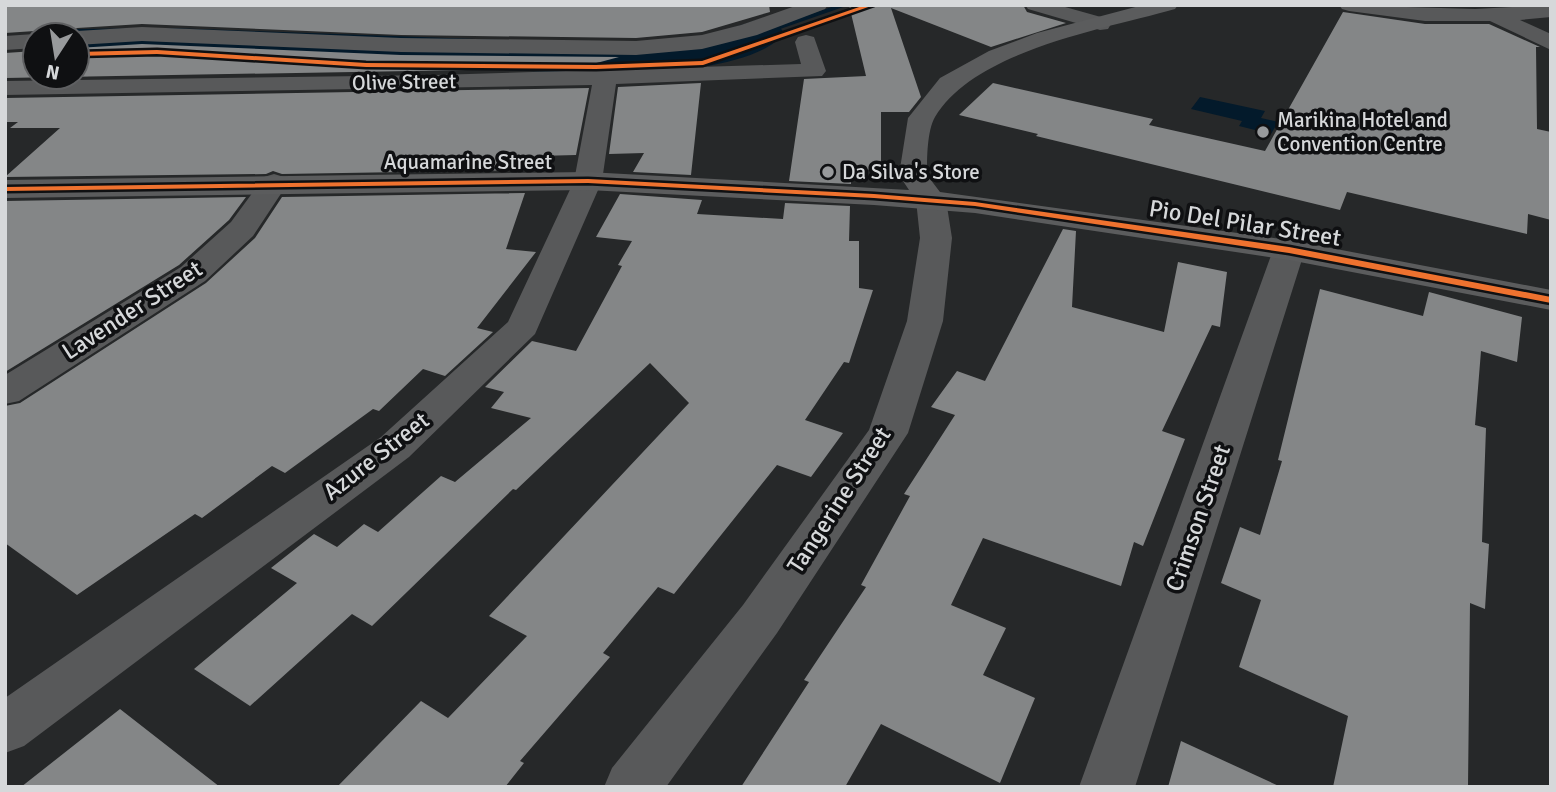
<svg xmlns="http://www.w3.org/2000/svg" width="1556" height="792" viewBox="0 0 1556 792" font-family="Signika,sans-serif">
<style>
.water{fill:#031a2b}
.lines{fill:none;stroke-linecap:round;stroke-linejoin:round}
.stream{fill:#031a2b;fill-rule:evenodd}
.river{fill:#031a2b;fill-rule:evenodd}
.building{fill:#848687}
.street{fill:#58595a;fill-rule:evenodd}
.secondary{fill:#5b5c5d;fill-rule:evenodd}
.cycleway-casing{stroke:#0f1012;stroke-width:5}
.cycleway{fill:#ef722f;fill-rule:evenodd}
.poi-dot{fill:#989a9c;stroke:#0f1012;stroke-width:2.5}
.labels{text-anchor:middle;dominant-baseline:central;stroke-width:7;stroke-linejoin:round;paint-order:stroke}
.far-street-label{font-size:21px;fill:#d6d8da;stroke:#0f1012}
.far-poi-label{font-size:21px;fill:#d6d8da;stroke:#0f1012;text-anchor:start}
.street-label{font-size:24px;fill:#d6d8da;stroke:#0f1012}
</style>
<rect width="100%" height="100%" fill="#262829"/>
<path class="water" d="M1200,97L1265,111L1261,118L1278,122L1271,134L1239,126L1242,121L1191,109Z"/>
<g class="lines">
<path class="stream" d="M837,5H849L763,35L756,33Z"/>
<path class="river" d="M760,19L777,23L784,33C762,64 680,70 643,75L170,58L77,59V35H59L77,29L170,28L643,45L704,37Z"/>
</g>
<path class="building" d="M5,5H769L770,12L702,32L636,38L401,35L142,24L77,28L66,35H41L35,31L5,33Z
M849,5H1023L1027,12L1066,23L991,47L891,8L921,97L909,112H881V170L851,169V184L789,181L804,79L866,76Z
M1343,12L1425,24H1489L1540,47H1536L1537,129L1551,132V220L1528,214L1527,234L1347,192L1340,210L1036,136L1038,134L959,115L993,83L1153,119L1149,125L1265,151Z
M142,44L401,55L619,57L578,68L5,78V53L35,51V77H77V48Z
M701,83L691,175L633,172L644,153L609,154L618,87Z
M589,88L576,155L538,156L533,170L282,174L273,171L266,174L5,177L60,128H10L18,122H5V98Z
M525,193L506,249L536,252L477,328L493,332L445,376L423,369L379,411L373,409L285,473L272,466L202,518L195,514L77,595L5,543V406L20,403L206,283L255,238L282,197Z
M620,194L702,200L697,214L783,219L785,203L850,206L849,241H859V288L873,290L849,363L844,362L805,420L843,433L811,477L777,465L674,594L658,587L603,653L610,657L520,761L524,763L505,787H337L421,701L448,718L527,636L489,616L689,403L650,363L516,490L513,489L372,626L352,614L250,706L194,669L297,583L271,568L314,534L337,547L364,524L378,532L441,476L455,482L531,418L491,408L504,392L485,387L532,341L576,351L622,266L618,265L632,241L596,237Z
M246,197L229,220L179,265L5,372V201Z
M1063,229L1076,231L1072,307L1164,332L1178,262L1227,272L1220,327L1212,325L1162,431L1185,439L1143,546L1134,542L1121,586L983,538L951,605L1006,628L983,675L1035,698L1000,783L881,724L845,787H741L809,682L804,680L866,587L861,585L910,496L904,494L955,415L931,407L957,371L985,381Z
M1320,289L1423,316L1429,292L1522,317L1517,362L1481,351L1475,425L1486,428L1482,542L1489,544L1485,609L1470,603L1468,787H1333L1348,716L1239,667L1261,600L1221,583L1240,527L1260,535L1282,461L1278,460Z
M120,709L220,787H21Z
M1181,741L1281,787H1168Z"/>
<g class="lines">
<path class="street" d="M798,5H828L825,9L757,35L702,49L636,55L401,52L142,41L77,45V35H68L77,31L142,27L401,38L636,41L702,35L741,25Z
M1025,5H1058L1108,19L1111,24L1108,29L1100,30L1028,9Z
M1339,5L1475,9L1551,5V17L1520,20L1551,34V50L1490,21H1425L1349,11L1342,9Z
M35,34L38,35H35V48L5,50V36Z
M806,35L814,37L826,71L822,76L616,84L602,181L535,334L409,457L24,746L5,753V698L381,437L508,322L574,181L592,85L5,95V81L436,75L801,64L795,42L798,37Z
M274,174L284,177L288,183L253,236L205,281L19,401L5,404V375L181,267L231,222L264,177Z
M931,191L941,194L946,200L952,238L943,321L908,433L777,633L666,787H604L612,768L743,605L869,430L907,321L920,238L916,200L921,194Z
M1289,240L1300,243L1305,250L1135,787H1079L1273,250L1278,243Z"/>
<path class="secondary" d="M1143,5H1178L1175,9C1105,29 975,50 935,117C927,131 927,158 927,175L940,192L1289,240L1551,290V310L1289,260L975,213L874,205L588,190L5,198V180L588,172L909,190L899,175L908,118L940,78L989,51L1037,33Z"/>
<g class="cycleway-casing">
<path id="cycleway" d="M865,5H874L703,65L596,69L366,67L157,54L77,56V52L157,50L366,63L596,65L702,61Z
M588,179L874,194L975,202L1289,247L1551,297V303L1289,253L975,206L874,198L588,183L5,191V187Z"/>
</g>
<use href="#cycleway" class="cycleway"/>
</g>
<g class="poi-dot">
<circle cx="1263" cy="132" r="7"/>
<circle cx="828" cy="172" r="7"/>
</g>
<g class="labels">
<g class="far-street-label">
<text transform="translate(404 82) rotate(-1)">Olive Street</text>
<text x="468" y="162">Aquamarine Street</text>
</g>
<g class="far-poi-label">
<text x="1277" y="120">Marikina Hotel and<tspan x="1277" dy="24">Convention Centre</tspan></text>
<text x="842" y="172">Da Silva's Store</text>
</g>
<g class="street-label">
<text transform="translate(1245 223) rotate(9)">Pio Del Pilar Street</text>
<text transform="translate(132 310) rotate(-33)">Lavender Street</text>
<text transform="translate(376 456) rotate(-38)">Azure Street</text>
<text transform="translate(839 500) rotate(-57)">Tangerine Street</text>
<text transform="translate(1198 518) rotate(-71)">Crimson Street</text>
</g>
</g>
<rect width="1556" height="792" fill="none" stroke="#d6d8da" stroke-width="14"/>
<g transform="translate(56 56) rotate(192)"><circle r="33" fill="#0f1012" stroke="#5f6062" stroke-width="2"/>
<path d="M0-5L12 26L0 18L-12 26Z" fill="#989a9c"/>
<text y="-10" font-size="19" font-weight="bold" text-anchor="middle" fill="#d6d8da">N</text>
</g>
</svg>
